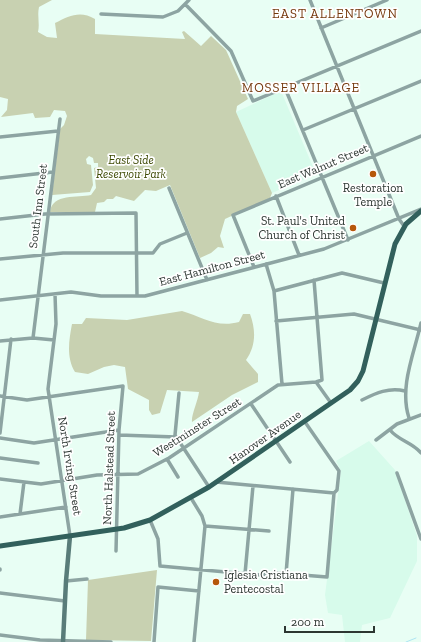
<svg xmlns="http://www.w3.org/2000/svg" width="421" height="642" viewBox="0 0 421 642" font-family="'Zilla Slab',serif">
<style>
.built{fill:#d7fbeb}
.green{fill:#c8d1b1}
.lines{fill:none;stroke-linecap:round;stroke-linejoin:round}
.stream{stroke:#ade5f2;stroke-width:1}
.street{stroke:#8da4a2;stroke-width:3.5}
.secondary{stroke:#597c79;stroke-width:4.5}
.primary{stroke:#32605c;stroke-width:5}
.poi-dot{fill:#b6570a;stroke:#fff;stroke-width:1.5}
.labels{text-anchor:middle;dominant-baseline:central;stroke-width:3.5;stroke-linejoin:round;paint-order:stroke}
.park-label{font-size:12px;font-style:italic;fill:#3b4700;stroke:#fff}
.street-label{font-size:12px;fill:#2c3631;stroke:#fff}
.poi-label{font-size:12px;fill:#2c3631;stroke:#fff}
.neighbourhood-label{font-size:13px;letter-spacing:1px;fill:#73370a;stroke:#fff}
</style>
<rect width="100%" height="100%" fill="#e8fef4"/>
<path class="built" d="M281,91L316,174L272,193L236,112Z
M369,441L395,470L417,536V561L390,618L362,625L360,642H345L342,615L328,613L325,595L341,471L336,461Z"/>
<path class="green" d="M0,0H52L39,7C37,16 40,23 38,32L47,37L57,38L55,23C69,16 80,10 95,19V34L185,39L182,32L184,31L201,46L211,36L226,50L248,99L237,106L236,112L272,193L270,198L225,219L220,236L224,248L218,247L211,253L200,258L170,185L156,191L145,190L134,201L116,196L113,199H107L104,202L97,203L95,212H50C52,193 78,198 91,195L96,188L94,168L98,167V163H94L93,158L89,156L86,159L87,164L91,165L93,185L90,192L52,195L60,129L64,125L67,116L65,111L54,110L50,117L35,118L33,113L1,117L7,110L8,99L0,97Z
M182,311C203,317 216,328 239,322L243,314H250C256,330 256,346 246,360L258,374V382L232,395L192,422C191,415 198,401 199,392L167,390L160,413L152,415L149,410V400L128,389L125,367L114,365L104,367L88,374L75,372C66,357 69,340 72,324H82L86,318L127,320Z
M157,570L151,641L86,640L88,580Z"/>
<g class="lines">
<path class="stream" d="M406,642L416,638"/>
<path class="street" d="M310,0C339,73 369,146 399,219L404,226
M185,4L231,51L253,101L421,31
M101,14L163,17L178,11L189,0
M321,28L387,0
M285,88L348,240
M303,130L421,81
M0,137L58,131
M0,178L53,172
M169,188L207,280
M276,196L299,255
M0,219L45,214L136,213L137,296
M0,259L63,253H153L160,244L187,233
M266,264L274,291L282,384
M254,267L233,215L421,136
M274,291L342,273L384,283
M55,294L56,324L48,389L70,536
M0,300L71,292L101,296H145L324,249L421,209
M276,321L354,314L421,330
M33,338L60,119
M0,341L33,338L54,340
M316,382L331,403
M179,393L175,435L209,487
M0,396L27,400L123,386L119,430L116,551
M362,400C376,393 389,387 405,391
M251,404L290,462
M409,418C399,387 414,354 421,323
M390,430C399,441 412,442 421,453
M0,433L11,339
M119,435L176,437
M0,438L34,443L119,430
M376,440L397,424L421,415
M0,458L38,463
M167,459L178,477
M397,473L421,539
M0,479L41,484L97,475L138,474L169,458L278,385L316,382L322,380L314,280
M216,482L334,493
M191,498L202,516L205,526L194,642
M20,514L24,482
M0,517L66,507
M150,520L158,539L160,566L260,575L277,573L327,577L334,493L337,490L339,471L305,422
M205,526L269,531
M0,569V570
M245,574L253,486
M286,574L293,489
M66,581L87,579
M0,593L65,601
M0,635L40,640L111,642
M154,642L158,587L199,591"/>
<path class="secondary" d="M63,642L66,581L70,536"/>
<path class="primary" d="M0,546L124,528L150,520L209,487L350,390L358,381L363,371L395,244L406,224L421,211"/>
</g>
<g class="poi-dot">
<circle cx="373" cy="174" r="4"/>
<circle cx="353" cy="228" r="4"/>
<circle cx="216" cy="582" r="4"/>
</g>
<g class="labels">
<g class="park-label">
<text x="131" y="160">East Side<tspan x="131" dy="14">Reservoir Park</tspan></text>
</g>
<g class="street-label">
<text transform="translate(323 166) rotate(-23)">East Walnut Street</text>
<text transform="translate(38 206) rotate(-83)">South Inn Street</text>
<text transform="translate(212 268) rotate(-15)">East Hamilton Street</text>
<text transform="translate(197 427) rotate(-32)">Westminster Street</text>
<text transform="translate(265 437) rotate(-35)">Hanover Avenue</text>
<text transform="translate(70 466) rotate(81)">North Irving Street</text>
<text transform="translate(109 468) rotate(-88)">North Halstead Street</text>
</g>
<g class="poi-label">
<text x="373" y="188">Restoration<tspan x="373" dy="14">Temple</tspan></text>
<text x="345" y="221" text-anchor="end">St. Paul's United<tspan x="345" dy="14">Church of Christ</tspan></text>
<text x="224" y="575" text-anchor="start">Iglesia Cristiana<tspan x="224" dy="14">Pentecostal</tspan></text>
</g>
<g class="neighbourhood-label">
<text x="335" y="13">EAST ALLENTOWN</text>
<text x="301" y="87">MOSSER VILLAGE</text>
</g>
</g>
<path d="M285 626v6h89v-6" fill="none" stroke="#2c3631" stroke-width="2"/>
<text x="291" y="626" font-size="12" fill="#2c3631" stroke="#ffffff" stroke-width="3" paint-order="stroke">200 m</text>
</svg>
